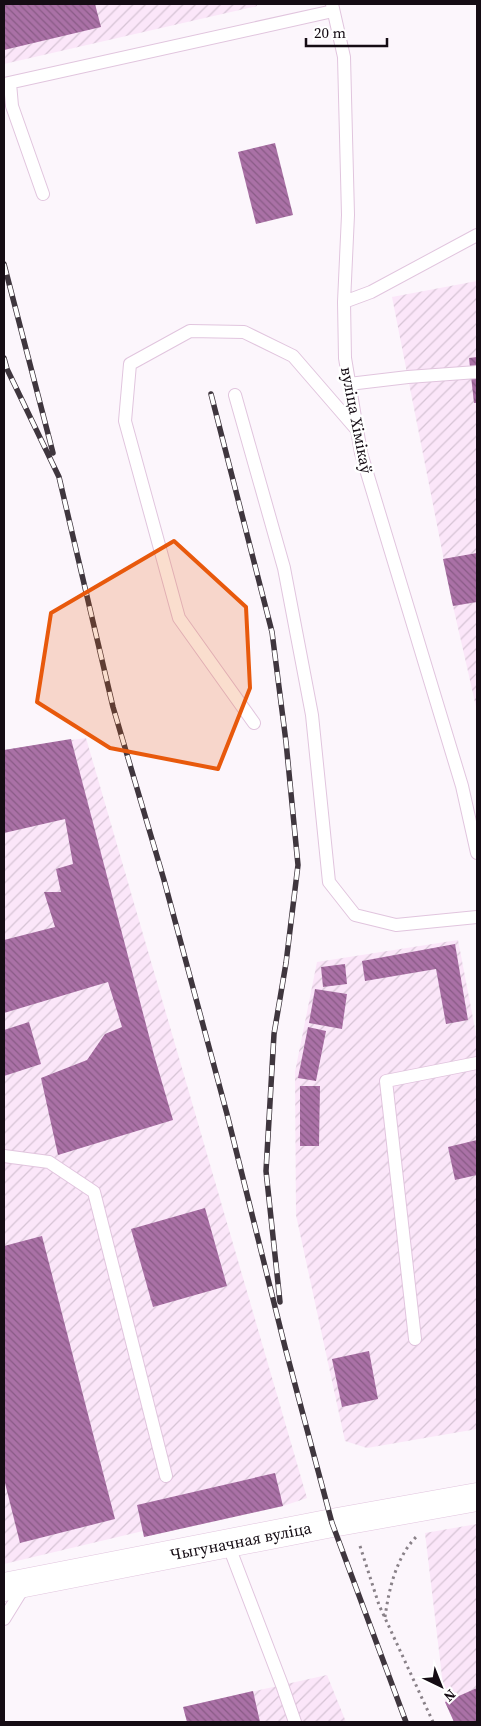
<svg xmlns="http://www.w3.org/2000/svg" width="481" height="1726" viewBox="0 0 481 1726" font-family="'Source Serif 4',serif">
<style>
.industrial{fill:url(#industrial-furrows)}
.building{fill:url(#building-back-hatch)}
.lines{fill:none;stroke-linecap:round;stroke-linejoin:round}
.lane-casing{stroke:#e1c5de;stroke-width:14}
.secondary-casing{stroke:#e1c5de;stroke-width:29}
.path{stroke:#898188;stroke-width:3;stroke-dasharray:2.5 4;stroke-linecap:butt}
.lane{stroke:#fff;stroke-width:12}
.secondary{stroke:#fff;stroke-width:28}
.rail-casing{stroke:#3f363e;stroke-width:5.5}
.rail{stroke:#fff;stroke-width:4;stroke-dasharray:11;stroke-linecap:butt}
.marked{fill:#e8590c;fill-opacity:0.2;stroke:#e8590c;stroke-width:4;stroke-linejoin:round}
.labels{text-anchor:middle;dominant-baseline:central;stroke-width:5;stroke-linejoin:round;paint-order:stroke}
.street-label{font-size:16px;fill:#150c14;stroke:#fff}
</style>
<defs>
<pattern id="industrial-furrows" width="10" height="10" patternUnits="userSpaceOnUse" patternTransform="scale(1.25)"><rect width="10" height="10" fill="#fbe6f9"/><path d="M-1 1l2-2M0 10L10 0M9 11l2-2" fill="none" stroke="#d6c4d5"/></pattern>
<pattern id="building-back-hatch" width="6" height="6" patternUnits="userSpaceOnUse" patternTransform="scale(1.25)"><rect width="6" height="6" fill="#aa71a6"/><path d="M-1 5l2 2M0 0l6 6M5-1l2 2" fill="none" stroke="#895b86"/></pattern>
</defs>
<rect width="100%" height="100%" fill="#fcf6fc"/>
<path class="industrial" d="M4,4H257V6L4,64Z
M477,281V711L453,606L392,297Z
M86,738L307,1498L283,1506L144,1537L143,1531L4,1564V750Z
M458,940L477,1039V1429L367,1448L345,1441L296,1215L295,1072L317,962Z
M477,1524V1722H454L445,1702L425,1533Z
M327,1675L346,1722H187L183,1707Z"/>
<path class="building" d="M4,4H95L101,27L4,50Z
M275,143L293,215L256,224L238,152Z
M477,357V403H474L469,358Z
M477,553V602L453,606L443,559Z
M71,739L154,1055L173,1120L58,1155L41,1078L87,1060L105,1034L122,1027L108,982L4,1013V940L55,927L44,892H61L56,869L73,864L65,819L4,833V750Z
M455,944L468,1020L446,1024L436,969L365,981L362,961Z
M345,964L347,984L323,987L321,967Z
M315,989L347,994L342,1029L309,1023Z
M29,1022L41,1064L4,1076V1030Z
M308,1027L326,1031L316,1081L298,1078Z
M300,1086H320L319,1146H300Z
M477,1140V1175L455,1180L448,1147Z
M205,1208L227,1286L153,1307L131,1229Z
M42,1236L115,1519L20,1543L4,1479V1246Z
M369,1351L378,1399L342,1407L332,1359Z
M275,1473L283,1506L144,1537L137,1505Z
M477,1688V1722H454L445,1702Z
M253,1691L260,1722H187L183,1707Z"/>
<g class="lines">
<g class="lane-casing">
<path id="lane" d="M332,4L344,57L348,215L344,302L345,358L361,453L462,786L477,853
M10,83L12,106L43,194
M4,84L333,11
M344,302L371,292L477,235
M349,384L408,377L477,372
M235,395L284,568L312,715L329,882L355,915L396,925L477,917
M254,723L179,618L125,421L130,364L190,331L244,332L293,356L357,430
M4,1156L49,1162L94,1192L166,1476
M415,1339L386,1081L477,1063
M228,1544L282,1685L295,1722
M4,1619L25,1585"/>
</g>
<g class="secondary-casing">
<g id="secondary">
<path id="s1" d="M4,1587L332,1523L477,1497"/>
</g>
</g>
<path class="path" d="M360,1546L379,1605L433,1722
M385,1617C389,1589 396,1557 417,1536"/>
<use href="#lane" class="lane"/>
<use href="#secondary" class="secondary"/>
<g class="rail-casing">
<path id="rail" d="M4,264L53,453
M4,358L7,369L59,477L113,707L164,880L227,1114L285,1347L332,1523L406,1722
M211,394L272,632L286,742L298,865L286,963L274,1034L266,1171L280,1302"/>
</g>
<use href="#rail" class="rail"/>
</g>
<path class="marked" d="M174,541L246,607L250,688L218,769L110,748L37,702L51,613Z"/>
<g class="labels">
<g class="street-label">
<text transform="translate(357 420) rotate(79)">вуліца Хімікаў</text>
<text stroke="none"><textPath href="#s1" startOffset="241">Чыгуначная вуліца</textPath></text>
</g>
</g>
<rect width="481" height="1726" fill="none" stroke="#150c14" stroke-width="10"/>
<g transform="translate(441 1686) rotate(137)" stroke="#ffffff" stroke-width="4" paint-order="stroke">
<path d="M0-4L9 19L0 12L-9 19Z" fill="#150c14"/>
<text y="-8" font-size="14" font-weight="bold" text-anchor="middle" fill="#150c14">N</text>
</g>
<path d="M306 38v8h81v-8" fill="none" stroke="#150c14" stroke-width="2.5"/>
<text x="314" y="38" font-size="15" fill="#150c14" stroke="#ffffff" stroke-width="4" paint-order="stroke">20 m</text>
</svg>
